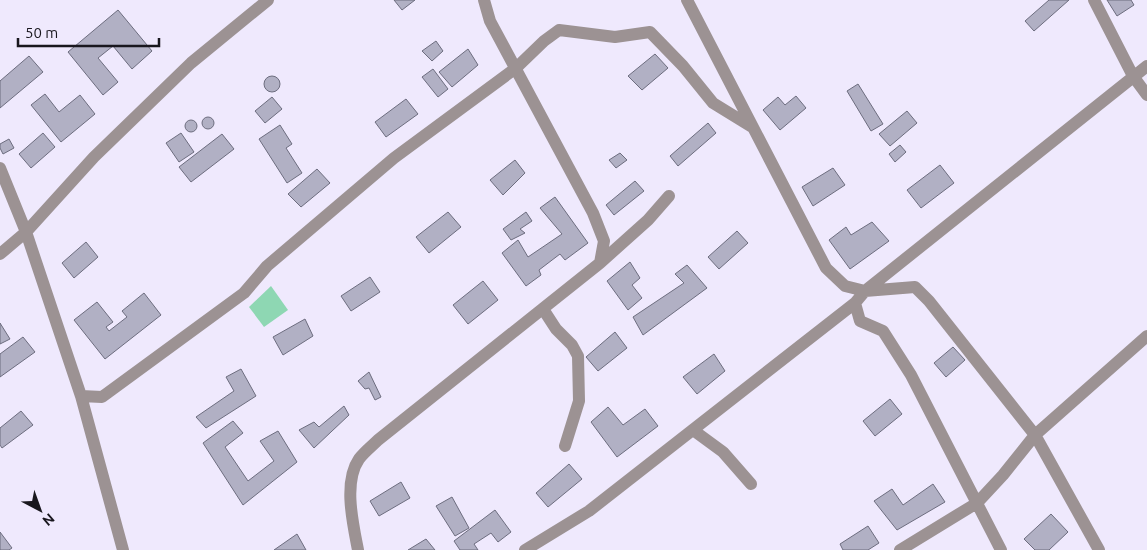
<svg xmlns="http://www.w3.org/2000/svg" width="1147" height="550" viewBox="0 0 1147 550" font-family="Ubuntu,sans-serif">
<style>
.green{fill:#8ed7b3}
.building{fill:#b1b0c4;stroke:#6d6d7f}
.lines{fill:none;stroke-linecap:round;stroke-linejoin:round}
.minor{stroke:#9c9293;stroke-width:12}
</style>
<rect width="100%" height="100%" fill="#efe9fd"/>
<path class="green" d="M271,286L288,310L264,327L249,307Z"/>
<path class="building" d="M394,0H415L402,10Z
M1049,0H1069L1034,31L1025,21Z
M1107,0H1131L1134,5L1117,16Z
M118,10L152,51L132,69L113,46L98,58L118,82L103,95L68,52Z
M436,41L443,51L432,61L422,51Z
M468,49L478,65L452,87L439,72Z
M655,54L668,68L642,90L628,76Z
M29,56L43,72L0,108V81Z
M433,69L448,89L438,97L422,77Z
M264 84a8 8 0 1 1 16 0a8 8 0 1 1-16 0Z
M858,84L883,124L871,131L847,91Z
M45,94L59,112L80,95L95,114L61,142L31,105Z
M796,96L806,108L780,130L763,110L778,97L785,105Z
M272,97L282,109L265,123L255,111Z
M406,99L418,114L386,137L375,122Z
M907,111L917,123L890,146L879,134Z
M202 123a6 6 0 1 1 12 0a6 6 0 1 1-12 0Z
M185 126a6 6 0 1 1 12 0a6 6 0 1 1-12 0Z
M708,123L716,133L678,166L670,156Z
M280,125L292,144L286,148L302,173L287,183L259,139Z
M43,133L55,147L31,168L19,154Z
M181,133L194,152L179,162L166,143Z
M222,134L234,149L191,182L179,167Z
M9,139L14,148L3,154L0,148V144Z
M900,145L906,152L895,162L889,154Z
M620,153L627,160L616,168L609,160Z
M515,160L525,173L503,195L490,180Z
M940,165L954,183L921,208L907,190Z
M833,168L845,185L813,206L802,187Z
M317,169L330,183L301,207L288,194Z
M635,181L644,191L614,215L606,205Z
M555,197L588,243L565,260L560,254L539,270L541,275L526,286L502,253L518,240L528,257L562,234L540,208Z
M448,212L461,227L429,253L416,237Z
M526,212L532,221L520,229L525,233L511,240L503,229Z
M872,222L889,241L850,269L829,240L846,227L851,235Z
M737,231L748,243L719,269L708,257Z
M86,242L98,257L74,278L62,263Z
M630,262L640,278L632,285L642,298L628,310L607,281Z
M687,265L707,288L643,335L633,317L684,283L675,274Z
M370,277L380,292L351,311L341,296Z
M483,281L498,300L468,324L453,305Z
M144,293L161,315L105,359L74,320L97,302L113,322L106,327L109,331L127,317L122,311Z
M305,319L313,336L283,355L273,337Z
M0,323L10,339L0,344Z
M615,332L627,348L598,371L586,357Z
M23,337L35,352L0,377V354Z
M953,347L965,360L946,377L934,363Z
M714,354L725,371L697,394L683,377Z
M241,369L256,396L206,428L196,417L234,391L226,377Z
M369,372L381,397L375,400L369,388L365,389L358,381Z
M890,399L902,414L875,436L863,421Z
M344,406L349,415L314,448L299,430L314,422L319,427Z
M608,407L623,425L645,409L658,426L617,457L591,422Z
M21,411L33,425L2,448L0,445V428Z
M233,421L243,433L225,447L248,481L274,461L260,441L278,431L297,462L243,505L203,443Z
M569,464L582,479L548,507L536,493Z
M401,482L410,498L379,516L370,501Z
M933,484L945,502L897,530L874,501L892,489L903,505Z
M452,497L469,528L455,536L436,506Z
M495,510L511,532L498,542L491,533L474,544L478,550H460L454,541Z
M1051,514L1068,532L1049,550H1035L1024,539Z
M868,526L879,543L868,550H843L840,544Z
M0,532L12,548L9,550H0Z
M297,534L306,550H274Z
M426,539L435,550H408Z"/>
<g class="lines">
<path class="minor" d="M687,0L826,268L845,286L865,291L915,287L929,301L1035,435L1099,550
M1094,0L1133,76L1147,95
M0,168L26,232L81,396L123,550
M0,254L26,232L94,157L191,63L268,0
M600,263L648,220L669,196
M855,303L860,321L883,331L911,375L1001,550
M543,309L556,329L572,345L578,356L579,401L565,446
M81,396L102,397L244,293L267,266L394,158L516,68L544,41L559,30L615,37L650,32L683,66L713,103L752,127
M693,430L723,452L751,484
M358,550C353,524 343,482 359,459C364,452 372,446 378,440L600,263L604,241L593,213L490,21L484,0
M525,550L589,511L855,303L865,291L1147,66
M900,550L977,503L1003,475L1035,435L1147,336"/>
</g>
<g transform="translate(40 510) rotate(139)" stroke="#efe9fd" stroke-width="4" paint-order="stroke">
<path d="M0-4L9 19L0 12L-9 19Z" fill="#19171e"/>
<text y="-8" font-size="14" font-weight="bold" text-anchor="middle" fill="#19171e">N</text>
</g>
<path d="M18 38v8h141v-8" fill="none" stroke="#19171e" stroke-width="2.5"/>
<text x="25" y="38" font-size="15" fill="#19171e" stroke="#efe9fd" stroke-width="4" paint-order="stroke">50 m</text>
</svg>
